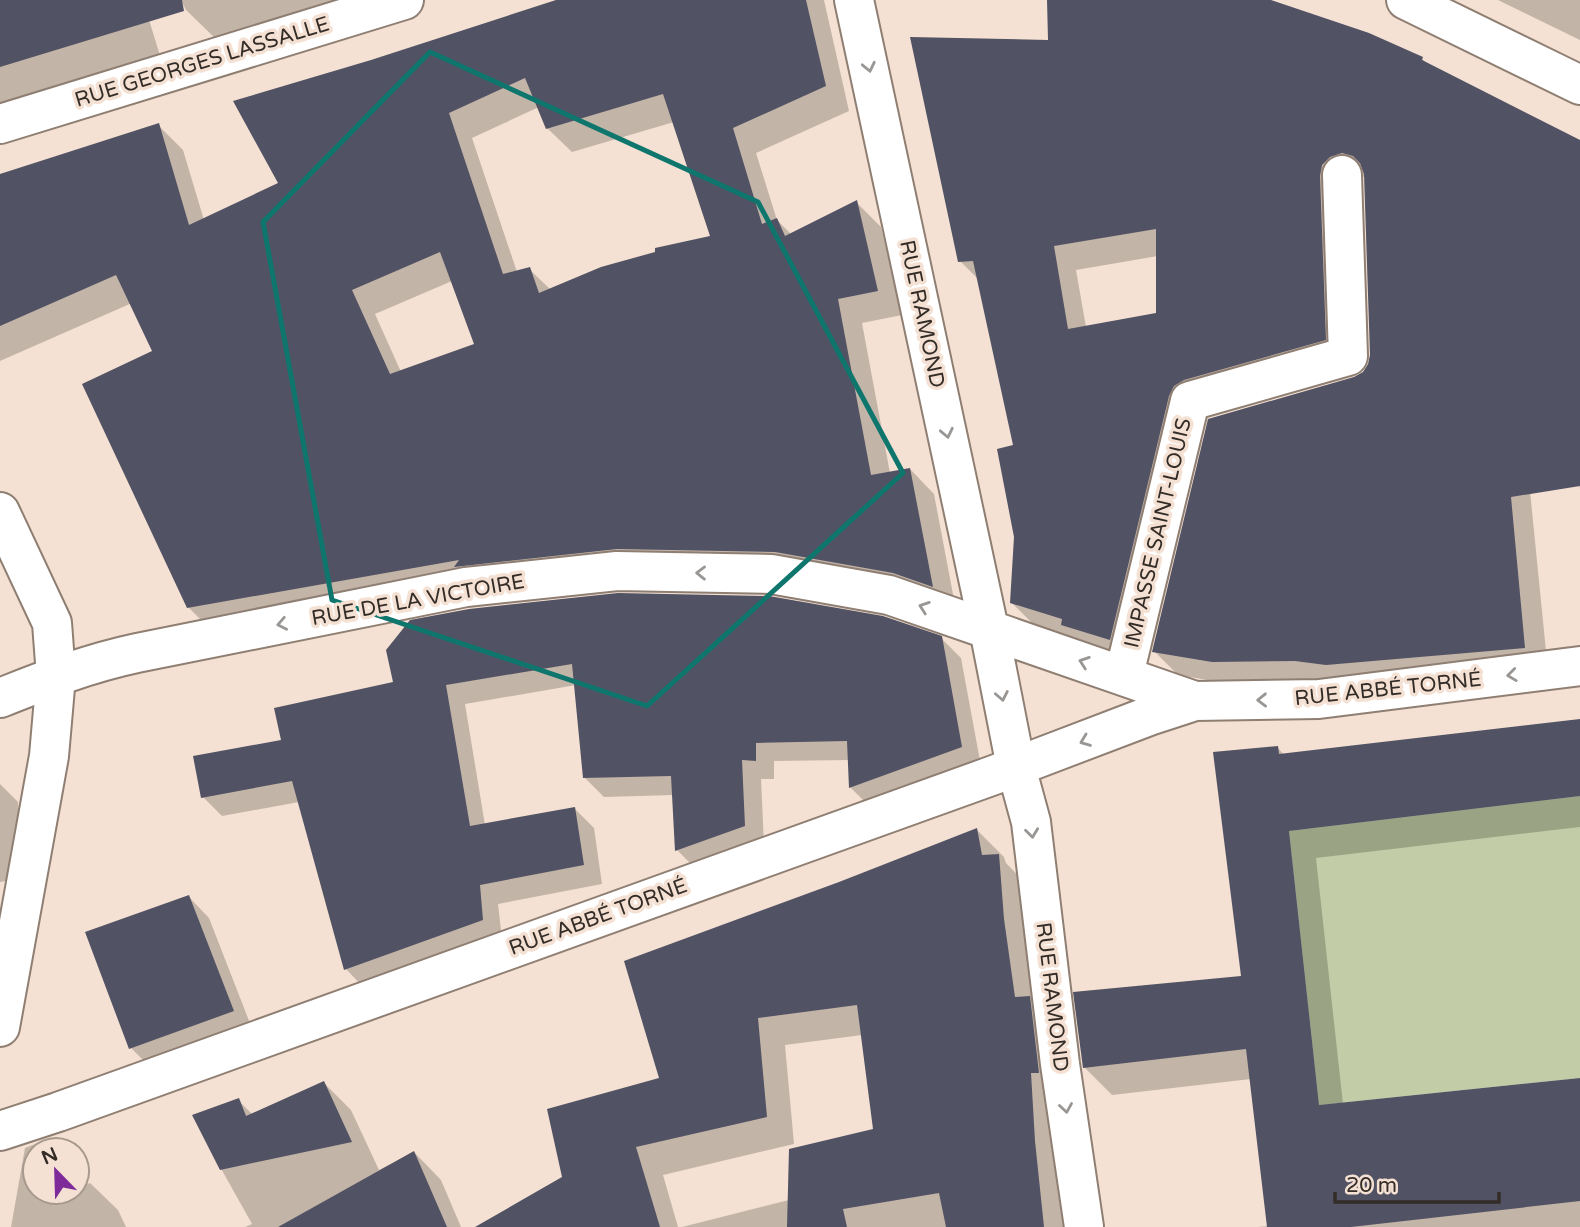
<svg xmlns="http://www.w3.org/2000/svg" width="1580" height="1227" viewBox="0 0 1580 1227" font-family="'Varela Round',sans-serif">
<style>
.green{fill:#c2cca7}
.shadow{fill:#0003;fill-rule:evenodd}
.building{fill:#515263;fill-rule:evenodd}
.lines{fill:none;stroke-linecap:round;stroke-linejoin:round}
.minor-casing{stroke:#8f7e72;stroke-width:42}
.major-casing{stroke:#8f7e72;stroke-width:42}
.minor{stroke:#fff;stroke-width:38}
.major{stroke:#fff;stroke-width:38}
.oneway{stroke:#999693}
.marked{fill:none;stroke:#0f766e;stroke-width:5;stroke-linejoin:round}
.labels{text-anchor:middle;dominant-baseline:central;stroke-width:7;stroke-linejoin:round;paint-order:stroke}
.street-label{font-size:21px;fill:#332c27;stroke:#f4e1d3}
</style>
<rect width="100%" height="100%" fill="#f4e1d3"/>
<path class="green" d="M1580,796V1078L1319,1105L1289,831Z"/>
<path class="shadow" d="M0,0H143L161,59L0,110Z
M181,0H348L218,41L186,10Z
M560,0H824L849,111L756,153L777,220L792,235L856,202L881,227L902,315L862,323L890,473L910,469L934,494L956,610L643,573L213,632L188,607L155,352L132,303L0,361V177L158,125L183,150L204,220L280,184L371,62ZM539,107L547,128L572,152L674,122L712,237L551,290L529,269L517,272L472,138ZM452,281L476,345L401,372L375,314Z
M1049,0H1264L1422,59L1429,65L1580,142V489L1565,406L1522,411L1548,671L1237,685L1178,675L1154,651L1355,379L1364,373L1370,365L1372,355L1366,176L1354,180L1348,363L1192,420L1133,662L1086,648L1076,638L1035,626L1011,602L1016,537L1015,447L979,280L960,261L1050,42ZM1158,256V314L1086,327L1076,270Z
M1498,0H1580V40Z
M941,638L961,658L981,766L869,806L850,787V760L774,761V779H761L764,845L696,869L677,850L674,795L604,797L584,777L576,685L465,704L485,825L575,809L594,828L602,884L498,904L502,939L365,989L346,969L299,802L222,816L203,797L283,741L395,684L388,651Z
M1580,721V827L1316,858L1343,1104L1580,1079V1227H1257L1269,1226L1251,1079L1112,1095L1084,1067L1243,977L1278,748L1284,755Z
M0,784L18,802L22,878L0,882Z
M977,830L1004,857L1006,863L1026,884L1068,1227H682L789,1200L875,1130L862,1035L785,1045L794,1144L663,1175L678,1227H479L564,1178L661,1079L839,883Z
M189,897L209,918L253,1031L151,1068L131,1048Z
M324,1083L351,1110L379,1170L414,1152L441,1180L461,1227H245L252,1224L209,1147L238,1100L253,1115Z
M38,1143L44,1150H35V1192H77V1188L90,1183L118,1210L126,1227H11L25,1148Z"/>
<path class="building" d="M0,0H182L184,11L0,67Z
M556,0H806L826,86L733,128L762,224L777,218L785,236L857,200L878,291L838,299L871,475L910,468L933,587L893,573L775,552L617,549L454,567L459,560L187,608L82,384L152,351L116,275L0,326V174L159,123L189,225L278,183L233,101L371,60ZM525,78L546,129L663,94L710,236L655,248V252L601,267L539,293L530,267L503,274L449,113ZM440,252L474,344L390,374L352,290Z
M1047,0H1271L1369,33L1423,57L1422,60L1580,140V486L1511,497L1525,648L1326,665L1295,661L1212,662L1152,652L1208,419L1354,377L1363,372L1368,364L1370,355L1364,174L1360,163L1353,156L1342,153L1330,157L1322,165L1320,176L1326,340L1184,380L1174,386L1169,396L1110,640L1061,625L1062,619L1010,603L1014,537L997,449L1013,445L973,261L958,262L910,37L1048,40ZM1156,229V313L1068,329L1054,246Z
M618,593L769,596L883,616L942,636L962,747L849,788L847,741L756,743V761L742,760L745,826L675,851L671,776L583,778L572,664L446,685L470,826L575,807L584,865L480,885L483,920L344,970L292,781L201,798L193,756L281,740L274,708L393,682L386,650L410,620L469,609Z
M1580,719V796L1289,831L1319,1105L1580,1078V1201L1351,1227H1267L1246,1049L1083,1068L1073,992L1241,976L1213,752L1278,746L1279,754Z
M977,828L982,855L999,854L1004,919L1015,997L1030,996L1039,1073H1031L1035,1141L1044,1227H946L939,1193L843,1209L847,1227H787L789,1149L873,1129L857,1005L758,1018L767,1117L636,1147L660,1227H475L562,1177L547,1109L659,1078L624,961L839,882Z
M189,895L234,1011L129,1049L85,932Z
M324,1081L352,1142L220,1170L192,1115L239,1098L246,1116Z
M414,1151L447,1227H278Z"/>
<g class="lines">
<g class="minor-casing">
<path id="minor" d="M854,0L989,629L1016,767L1031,822L1060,1064L1084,1227
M0,512L52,623L56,676L49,756L0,1027
M1124,675L1190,401L1348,356L1342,175
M0,698C45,680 90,663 137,653L466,587L617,571L771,574L889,595L1195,701
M0,1131L58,1112L994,775L1149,716L1195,701L1319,699L1580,666"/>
</g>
<g class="major-casing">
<path id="major" d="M1406,0L1580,85
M0,124L404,0"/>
</g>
<use href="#minor" class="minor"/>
<use href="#major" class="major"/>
</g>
<defs><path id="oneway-chevron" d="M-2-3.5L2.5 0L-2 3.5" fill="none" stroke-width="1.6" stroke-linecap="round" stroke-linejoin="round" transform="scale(1.75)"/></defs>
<g class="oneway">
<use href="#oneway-chevron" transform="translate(869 67) rotate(78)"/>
<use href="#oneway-chevron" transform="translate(947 433) rotate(78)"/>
<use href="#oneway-chevron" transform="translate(701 573) rotate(-179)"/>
<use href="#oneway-chevron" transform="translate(924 607) rotate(-161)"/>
<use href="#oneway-chevron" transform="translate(282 624) rotate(169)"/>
<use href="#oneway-chevron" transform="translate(1084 662) rotate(-161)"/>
<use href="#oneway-chevron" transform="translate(1512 675) rotate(173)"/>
<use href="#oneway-chevron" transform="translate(1002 696) rotate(79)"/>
<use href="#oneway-chevron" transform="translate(1262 700) rotate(179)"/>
<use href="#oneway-chevron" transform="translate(1085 741) rotate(159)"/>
<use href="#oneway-chevron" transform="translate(1032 833) rotate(83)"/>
<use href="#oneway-chevron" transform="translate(1066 1108) rotate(81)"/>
</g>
<path class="marked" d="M430,52L758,202L903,473L647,706L332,600L263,222Z"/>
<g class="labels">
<g class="street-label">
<text transform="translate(202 62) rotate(-17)">RUE GEORGES LASSALLE</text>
<text transform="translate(922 314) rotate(78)">RUE RAMOND</text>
<text transform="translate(1158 533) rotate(-77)">IMPASSE SAINT-LOUIS</text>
<text transform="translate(418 600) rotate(-10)">RUE DE LA VICTOIRE</text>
<text transform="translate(1388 689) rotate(-6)">RUE ABBÉ TORNÉ</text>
<text transform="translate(598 917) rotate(-20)">RUE ABBÉ TORNÉ</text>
<text transform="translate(1052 997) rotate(83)">RUE RAMOND</text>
</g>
</g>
<g transform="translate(56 1171) rotate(337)"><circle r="33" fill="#f4e1d3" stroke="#a7998e" stroke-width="2"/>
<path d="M0-5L12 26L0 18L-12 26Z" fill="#7e2a98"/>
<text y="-10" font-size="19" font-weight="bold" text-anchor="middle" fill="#332c27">N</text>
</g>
<path d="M1335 1192v10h164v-10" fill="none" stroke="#332c27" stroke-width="3.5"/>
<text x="1346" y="1192" font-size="21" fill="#332c27" stroke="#f4e1d3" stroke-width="5" paint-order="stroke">20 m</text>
</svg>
